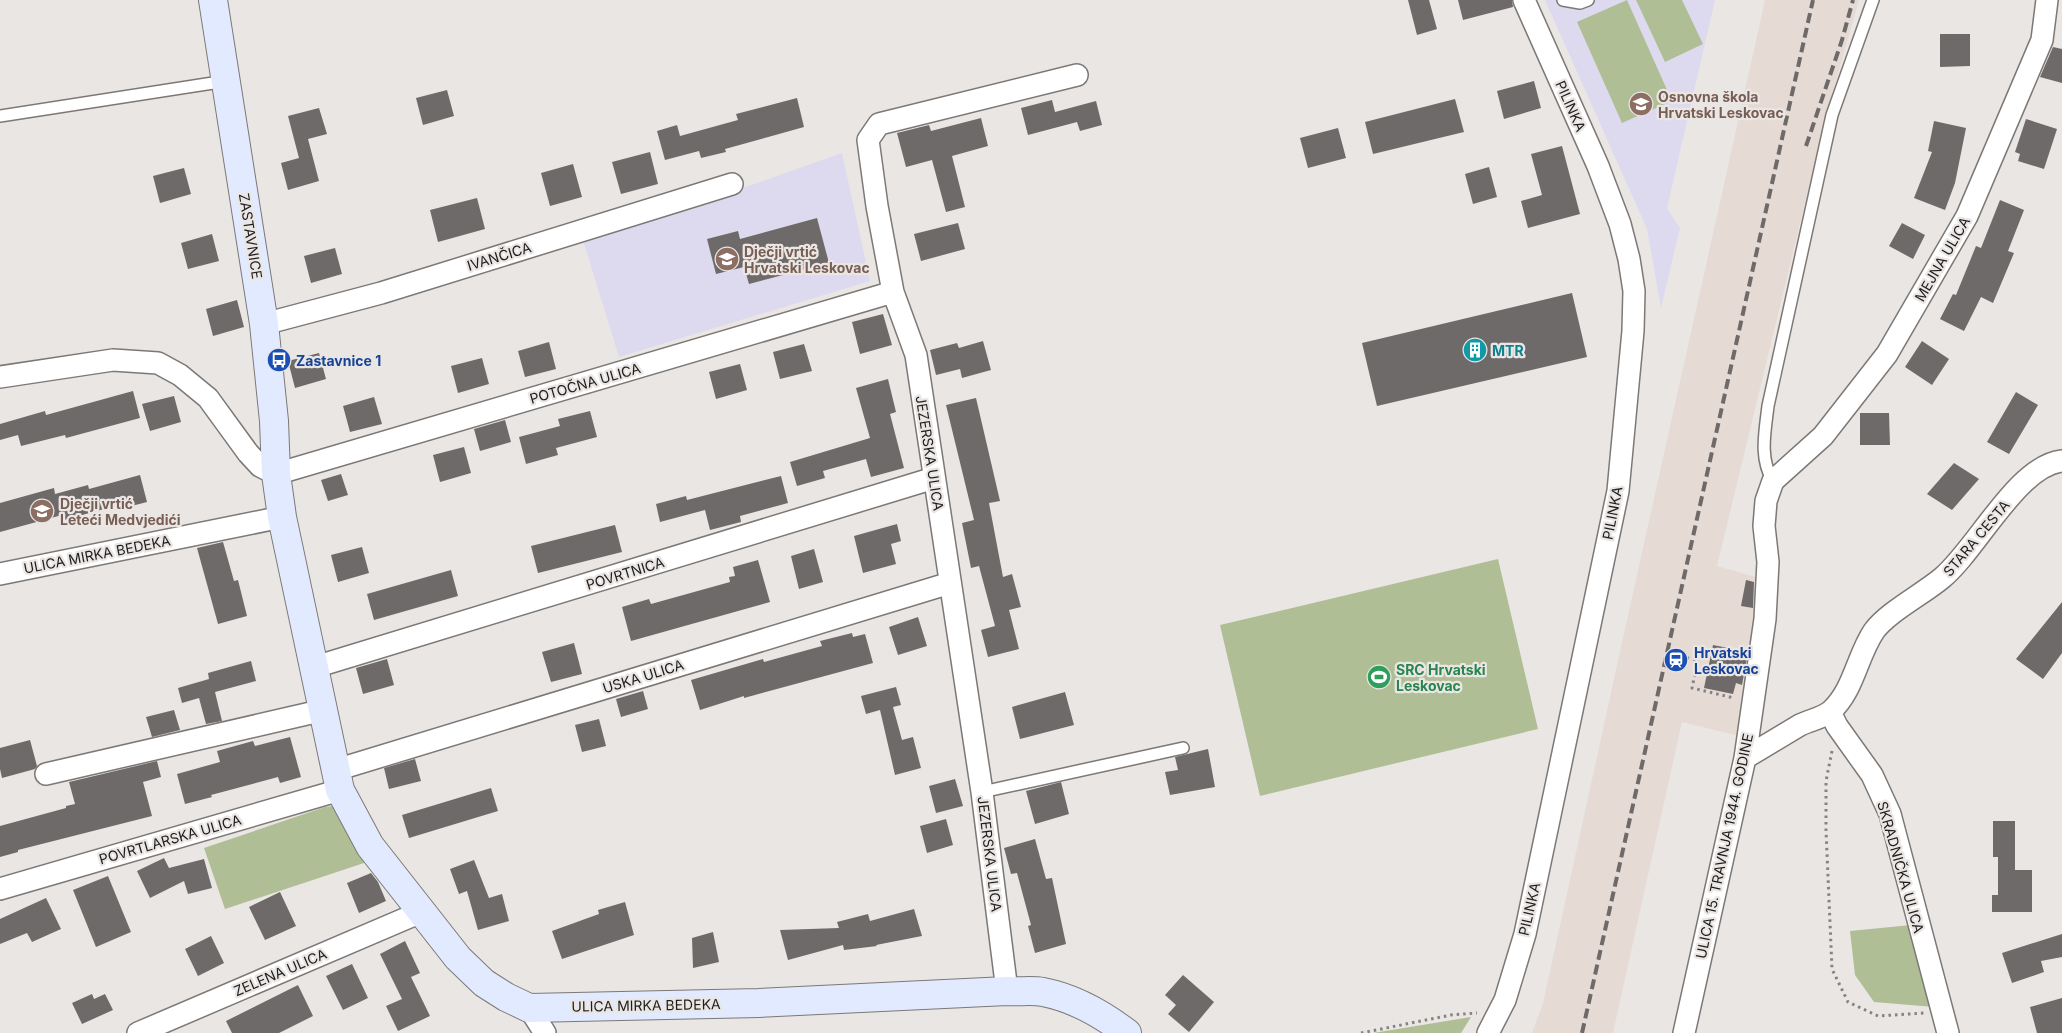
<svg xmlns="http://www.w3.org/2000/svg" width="2062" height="1033" viewBox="0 0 2062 1033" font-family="Inter,sans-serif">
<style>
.built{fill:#e6dad4}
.education{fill:#dddaf0}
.green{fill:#b0be95}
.building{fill:#6e6a69}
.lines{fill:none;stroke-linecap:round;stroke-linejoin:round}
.lane-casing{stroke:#7c7876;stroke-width:14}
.street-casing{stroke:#7c7876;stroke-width:24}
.secondary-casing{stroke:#7c7876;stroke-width:30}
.path{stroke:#858281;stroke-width:3;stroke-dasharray:2.5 4;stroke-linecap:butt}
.lane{stroke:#fff;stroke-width:11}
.street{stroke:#fff;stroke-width:21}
.secondary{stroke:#e1eafe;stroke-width:28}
.rail{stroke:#6d6a69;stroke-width:4;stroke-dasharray:10 5;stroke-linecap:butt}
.labels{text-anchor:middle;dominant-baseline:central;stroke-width:4.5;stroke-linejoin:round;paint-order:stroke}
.education-label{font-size:14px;font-weight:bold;fill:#785e54;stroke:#eae6e4;text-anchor:start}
.street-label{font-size:14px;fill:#1e1c1c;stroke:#eae6e4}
.culture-label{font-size:14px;font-weight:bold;fill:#0d838f;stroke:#eae6e4;text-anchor:start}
.transit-label{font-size:14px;font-weight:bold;fill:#164399;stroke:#eae6e4;text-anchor:start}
.leisure-label{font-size:14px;font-weight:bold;fill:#27864d;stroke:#eae6e4;text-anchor:start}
</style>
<rect width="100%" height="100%" fill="#eae6e4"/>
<path class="built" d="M1765,0H1859L1827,112L1717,566L1763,579L1743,737L1682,722L1613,1033H1532L1543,1003L1623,638Z"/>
<path class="education" d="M1545,0H1715L1667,208L1680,228L1661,308L1647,229Z
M842,153L870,281L619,357L582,237L737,190Z"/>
<path class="green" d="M1627,0L1672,101L1622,123L1577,22Z
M1636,0H1682L1703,44L1665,62Z
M1498,559L1538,729L1260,796L1220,625Z
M334,806L367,862L225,909L204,848L325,807Z
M1911,925L1934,1007L1874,1002L1855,975L1850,931Z
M1471,1017L1461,1033H1373Z"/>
<path class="building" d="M1408,0H1429L1437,29L1417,35Z
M1458,0H1512L1513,7L1463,20Z
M1940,34H1970V66L1940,67Z
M2053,47L2062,49V83L2040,77Z
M1534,81L1541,108L1504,119L1497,91Z
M447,90L454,116L423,125L416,98Z
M797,98L804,127L725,149L726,152L701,158L699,151L665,160L657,131L677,125L680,136L738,120L736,114Z
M1455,99L1464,132L1373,154L1365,122Z
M1052,100L1055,112L1096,101L1102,125L1080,131L1077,122L1028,135L1021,108Z
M319,108L327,134L308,139L319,181L288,190L281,163L299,158L288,116Z
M981,118L988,146L952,156L965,207L946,212L932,160L906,167L897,133L929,125L931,131Z
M2026,119L2057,129L2044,169L2018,161L2020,154L2015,152Z
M1934,121L1966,128L1955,183L1945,210L1914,198L1932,152L1928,151Z
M1338,128L1346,158L1308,168L1300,138Z
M1562,146L1580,214L1528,228L1521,201L1542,195L1531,154Z
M650,152L658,184L621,194L612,162Z
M573,164L582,197L550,206L541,173Z
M1489,167L1497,197L1473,204L1465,174Z
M184,168L191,194L160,203L153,176Z
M477,198L485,229L438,242L430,210Z
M2000,200L2024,210L2008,251L2014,253L1993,303L1981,297L1964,331L1940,319L1953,294L1956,295L1976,246L1981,248Z
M817,218L829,263L749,284L744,267L716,274L707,239L738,231L740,239Z
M958,223L965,249L921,261L914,234Z
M1902,223L1925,235L1913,259L1889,246Z
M212,234L219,261L188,269L181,243Z
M335,248L342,274L311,283L304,256Z
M1572,293L1587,357L1377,406L1362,343Z
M237,300L244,327L213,336L206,309Z
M883,314L892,345L860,354L852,322Z
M983,341L991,370L962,378L960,369L936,375L930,350L957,343L959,348Z
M1922,341L1949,359L1932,385L1905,367Z
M549,342L556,369L525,377L518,351Z
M804,344L812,371L780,379L773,352Z
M319,353L326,379L295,388L288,361Z
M482,358L489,384L458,393L451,366Z
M740,364L747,390L716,399L709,372Z
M888,379L896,412L890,414L904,468L871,477L866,459L823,471L825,478L797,486L790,462L870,438L856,388Z
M133,391L140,418L66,438L65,435L21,446L18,435L0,440V424L45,411L46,415Z
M2016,392L2038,405L2009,454L1987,442Z
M174,396L181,422L150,431L142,404Z
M374,397L382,424L350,432L343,406Z
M976,398L1000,501L989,503L1003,577L1012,574L1021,607L1009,610L1019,649L988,657L981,630L995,626L979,566L971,568L962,523L974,520L946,405Z
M590,411L597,437L556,448L558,455L526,464L519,437L560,426L558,419Z
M1860,413H1889L1890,445H1860Z
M505,420L511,442L480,451L474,429Z
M464,447L471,473L440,482L433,455Z
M1954,463L1979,479L1952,510L1927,494Z
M341,474L348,495L328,501L321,480Z
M140,475L147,502L116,510L115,506L64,520L62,515L0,532V503L54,488L55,494L88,485L89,489Z
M781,476L788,503L740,516L741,522L710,530L705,510L660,522L656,504L686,496L687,500Z
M897,524L901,541L891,544L896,564L863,573L854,536Z
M615,525L622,552L538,573L531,546Z
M223,542L234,581L238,580L247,616L218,624L197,548Z
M362,547L369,573L338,582L331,555Z
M814,549L823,582L799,589L791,556Z
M758,560L770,602L631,641L622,607L649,599L651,604L730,582L729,577L735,576L733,567Z
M451,570L458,596L374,620L367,594Z
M1746,580L1754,582L1753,608L1741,606Z
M2062,602V653L2043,679L2016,659Z
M918,617L927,646L898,655L889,627Z
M852,633L853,637L865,634L873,663L744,698V696L700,710L691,680L763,659L764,662L822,646L820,641Z
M574,643L582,674L551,682L542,652Z
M1713,645L1748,652L1742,685L1736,683L1733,694L1704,688Z
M387,659L394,685L363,694L356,668Z
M251,661L256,681L215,692L222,721L206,724L199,698L182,703L178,688L209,679L208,673Z
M896,687L901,705L893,707L902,740L913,737L921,768L895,775L880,710L866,714L861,696Z
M643,691L648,709L621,717L616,699Z
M1065,692L1074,725L1020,739L1012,707Z
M174,710L180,730L152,737L146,717Z
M599,719L606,746L582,752L575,725Z
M290,737L301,777L280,783L278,777L211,795L212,797L185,804L177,774L220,762L217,751L253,741L255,746Z
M30,740L37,766L35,769L2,778L0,769V748Z
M1208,749L1215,787L1170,795L1165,772L1178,770L1175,757Z
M415,759L421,781L389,789L384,768Z
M157,761L161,777L143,782L152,816L18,850V852L0,857V826L66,808V806L75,804L69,782Z
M955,779L963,806L936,813L929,786Z
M1061,782L1069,814L1035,824L1026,791Z
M491,788L498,811L409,838L402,815Z
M946,819L953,845L927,853L920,826Z
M1993,821H2015V870H2032V912H1992V895H1998V857H1993Z
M1035,839L1046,879L1052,878L1066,944L1035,953L1028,926L1031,925L1017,873L1011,874L1004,848Z
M164,858L169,868L204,859L212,888L188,894L184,881L150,898L137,871Z
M474,860L489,898L502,894L509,921L478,930L467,891L459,894L450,869Z
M371,873L378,882L386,901L359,913L347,883Z
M108,876L131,932L96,947L73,890Z
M280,892L296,926L265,940L249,907Z
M46,898L61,929L32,942L27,933L0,944V919Z
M625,902L634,935L562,959L552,931L599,914L598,910Z
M914,909L922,936L876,945L877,946L844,950L843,945L788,960L780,930L839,928L837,922L868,914L870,921Z
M713,932L719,962L693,968L692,938Z
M2062,934V957L2041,961L2044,972L2012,983L2002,953Z
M211,936L224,963L198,976L185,949Z
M405,941L420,973L411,977L430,1016L398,1031L386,1006L402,999L380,954Z
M352,964L368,998L343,1010L326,976Z
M1183,975L1214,1002L1189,1032L1168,1014L1176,1005L1165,995Z
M298,985L313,1016L279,1033H232L226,1021Z
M92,994L94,999L105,994L113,1010L82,1024L72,1003Z
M2062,998V1033H2037L2030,1007Z"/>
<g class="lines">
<g class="lane-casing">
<path id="lane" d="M1563,0L1580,3L1588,0
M0,116L226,81
M1773,481C1759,458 1765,432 1768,406L1832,115L1873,0
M982,792L1183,748"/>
</g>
<g class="street-casing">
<path id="street" d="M264,324L381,293L732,184
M0,377L113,360L158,363L180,375L208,398L248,453L260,466L276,474L893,292
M0,574L282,517
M315,667L934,478
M1830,712L1837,726L1872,775L1890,814L1948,1033
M1745,758C1763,747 1782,736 1800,725C1810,720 1823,718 1831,711C1854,690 1857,656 1874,631C1888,612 1923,594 1942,578C1977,549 2017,466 2062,461
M336,770L950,583
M46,774L324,710
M0,889L340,790
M1007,991L982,792L916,355L893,292L877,206L868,140L879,124L1077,75
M529,1008L545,1033
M138,1033L421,912
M1488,1033L1505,1000L1525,934L1618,491L1633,331L1634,291L1629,259L1620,224L1598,166L1524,0
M1684,1033L1745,758L1765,619L1768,562L1764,526L1766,501L1773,481L1823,436L1887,354L1967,216L2042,40L2047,0"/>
</g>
<g class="secondary-casing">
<path id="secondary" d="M213,0L264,324L274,421L276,474L282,517L340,790L370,846L458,958L484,983L506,997L529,1008L759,1003L1007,991C1019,992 1032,990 1043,992C1074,998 1102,1014 1127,1033"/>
</g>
<path class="path" d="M1674,655L1698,660L1692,688L1734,698
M1832,751L1826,781V830L1832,969L1848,1002L1878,1016L1924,1013
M1361,1033L1451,1015L1477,1013"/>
<use href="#lane" class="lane"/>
<use href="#street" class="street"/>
<use href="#secondary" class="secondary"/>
<path class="rail" d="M1806,146L1842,40L1853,0
M1582,1033L1813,0"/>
</g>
<defs>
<g id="school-disc" transform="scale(1.25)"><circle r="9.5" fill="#8d6e63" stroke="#eae6e4"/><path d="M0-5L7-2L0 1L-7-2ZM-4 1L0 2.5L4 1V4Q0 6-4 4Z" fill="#fff"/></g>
<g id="building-disc" transform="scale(1.25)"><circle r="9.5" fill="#0f9aa8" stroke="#eae6e4"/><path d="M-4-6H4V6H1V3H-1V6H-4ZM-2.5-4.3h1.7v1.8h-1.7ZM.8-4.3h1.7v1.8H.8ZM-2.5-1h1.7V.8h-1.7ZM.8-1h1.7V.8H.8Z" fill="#fff"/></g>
<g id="bus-disc" transform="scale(1.25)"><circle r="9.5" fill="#1a4fb4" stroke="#eae6e4"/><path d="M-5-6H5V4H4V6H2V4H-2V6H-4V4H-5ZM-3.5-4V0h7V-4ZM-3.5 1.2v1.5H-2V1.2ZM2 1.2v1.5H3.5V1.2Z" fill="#fff"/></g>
<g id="station-disc" transform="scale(1.25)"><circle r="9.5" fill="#1a4fb4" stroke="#eae6e4"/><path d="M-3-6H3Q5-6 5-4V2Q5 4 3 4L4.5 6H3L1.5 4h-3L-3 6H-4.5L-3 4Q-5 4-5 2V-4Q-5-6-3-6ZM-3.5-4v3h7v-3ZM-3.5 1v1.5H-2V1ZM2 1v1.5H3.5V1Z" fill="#fff"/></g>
<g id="stadium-disc" transform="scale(1.25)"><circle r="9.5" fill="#2e9e5b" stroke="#eae6e4"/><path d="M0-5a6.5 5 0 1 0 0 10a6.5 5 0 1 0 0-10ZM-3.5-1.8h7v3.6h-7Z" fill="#fff"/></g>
</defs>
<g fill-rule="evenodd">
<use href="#school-disc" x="1641" y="104"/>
<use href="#school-disc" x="727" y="259"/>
<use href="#building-disc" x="1475" y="350"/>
<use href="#bus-disc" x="279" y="360"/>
<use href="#school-disc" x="42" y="511"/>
<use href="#station-disc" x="1676" y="660"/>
<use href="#stadium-disc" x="1379" y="677"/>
</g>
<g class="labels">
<g class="education-label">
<text x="1658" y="96">Osnovna škola<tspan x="1658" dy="16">Hrvatski Leskovac</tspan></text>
<text x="744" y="251">Dječji vrtić<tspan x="744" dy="16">Hrvatski Leskovac</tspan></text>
<text x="60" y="503">Dječji vrtić<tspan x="60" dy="16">Leteći Medvjedići</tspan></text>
</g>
<g class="street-label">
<text transform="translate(1571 106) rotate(66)">PILINKA</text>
<text transform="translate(251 236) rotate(81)">ZASTAVNICE</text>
<text transform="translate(499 256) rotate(-17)">IVANČICA</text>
<text transform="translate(1942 259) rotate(-60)">MEJNA ULICA</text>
<text transform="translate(585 383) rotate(-16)">POTOČNA ULICA</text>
<text transform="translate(930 453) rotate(81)">JEZERSKA ULICA</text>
<text transform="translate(1612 513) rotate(-79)">PILINKA</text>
<text transform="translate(1976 538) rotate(-50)">STARA CESTA</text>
<text transform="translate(97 554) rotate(-11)">ULICA MIRKA BEDEKA</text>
<text transform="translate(625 573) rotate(-17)">POVRTNICA</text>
<text transform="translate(643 676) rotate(-17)">USKA ULICA</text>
<text transform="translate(170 839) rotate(-16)">POVRTLARSKA ULICA</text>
<text transform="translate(1724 846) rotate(-78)">ULICA 15. TRAVNJA 1944. GODINE</text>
<text transform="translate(990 854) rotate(83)">JEZERSKA ULICA</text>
<text transform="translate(1901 867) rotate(74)">SKRADNIČKA ULICA</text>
<text transform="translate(1529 909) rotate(-77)">PILINKA</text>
<text transform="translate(280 972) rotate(-23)">ZELENA ULICA</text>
<text transform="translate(646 1005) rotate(-1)">ULICA MIRKA BEDEKA</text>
</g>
<g class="culture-label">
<text x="1492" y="350">MTR</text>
</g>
<g class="transit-label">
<text x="296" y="360">Zastavnice 1</text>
<text x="1694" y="652">Hrvatski<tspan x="1694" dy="16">Leskovac</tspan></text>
</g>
<g class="leisure-label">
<text x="1396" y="669">SRC Hrvatski<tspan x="1396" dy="16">Leskovac</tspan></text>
</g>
</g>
</svg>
